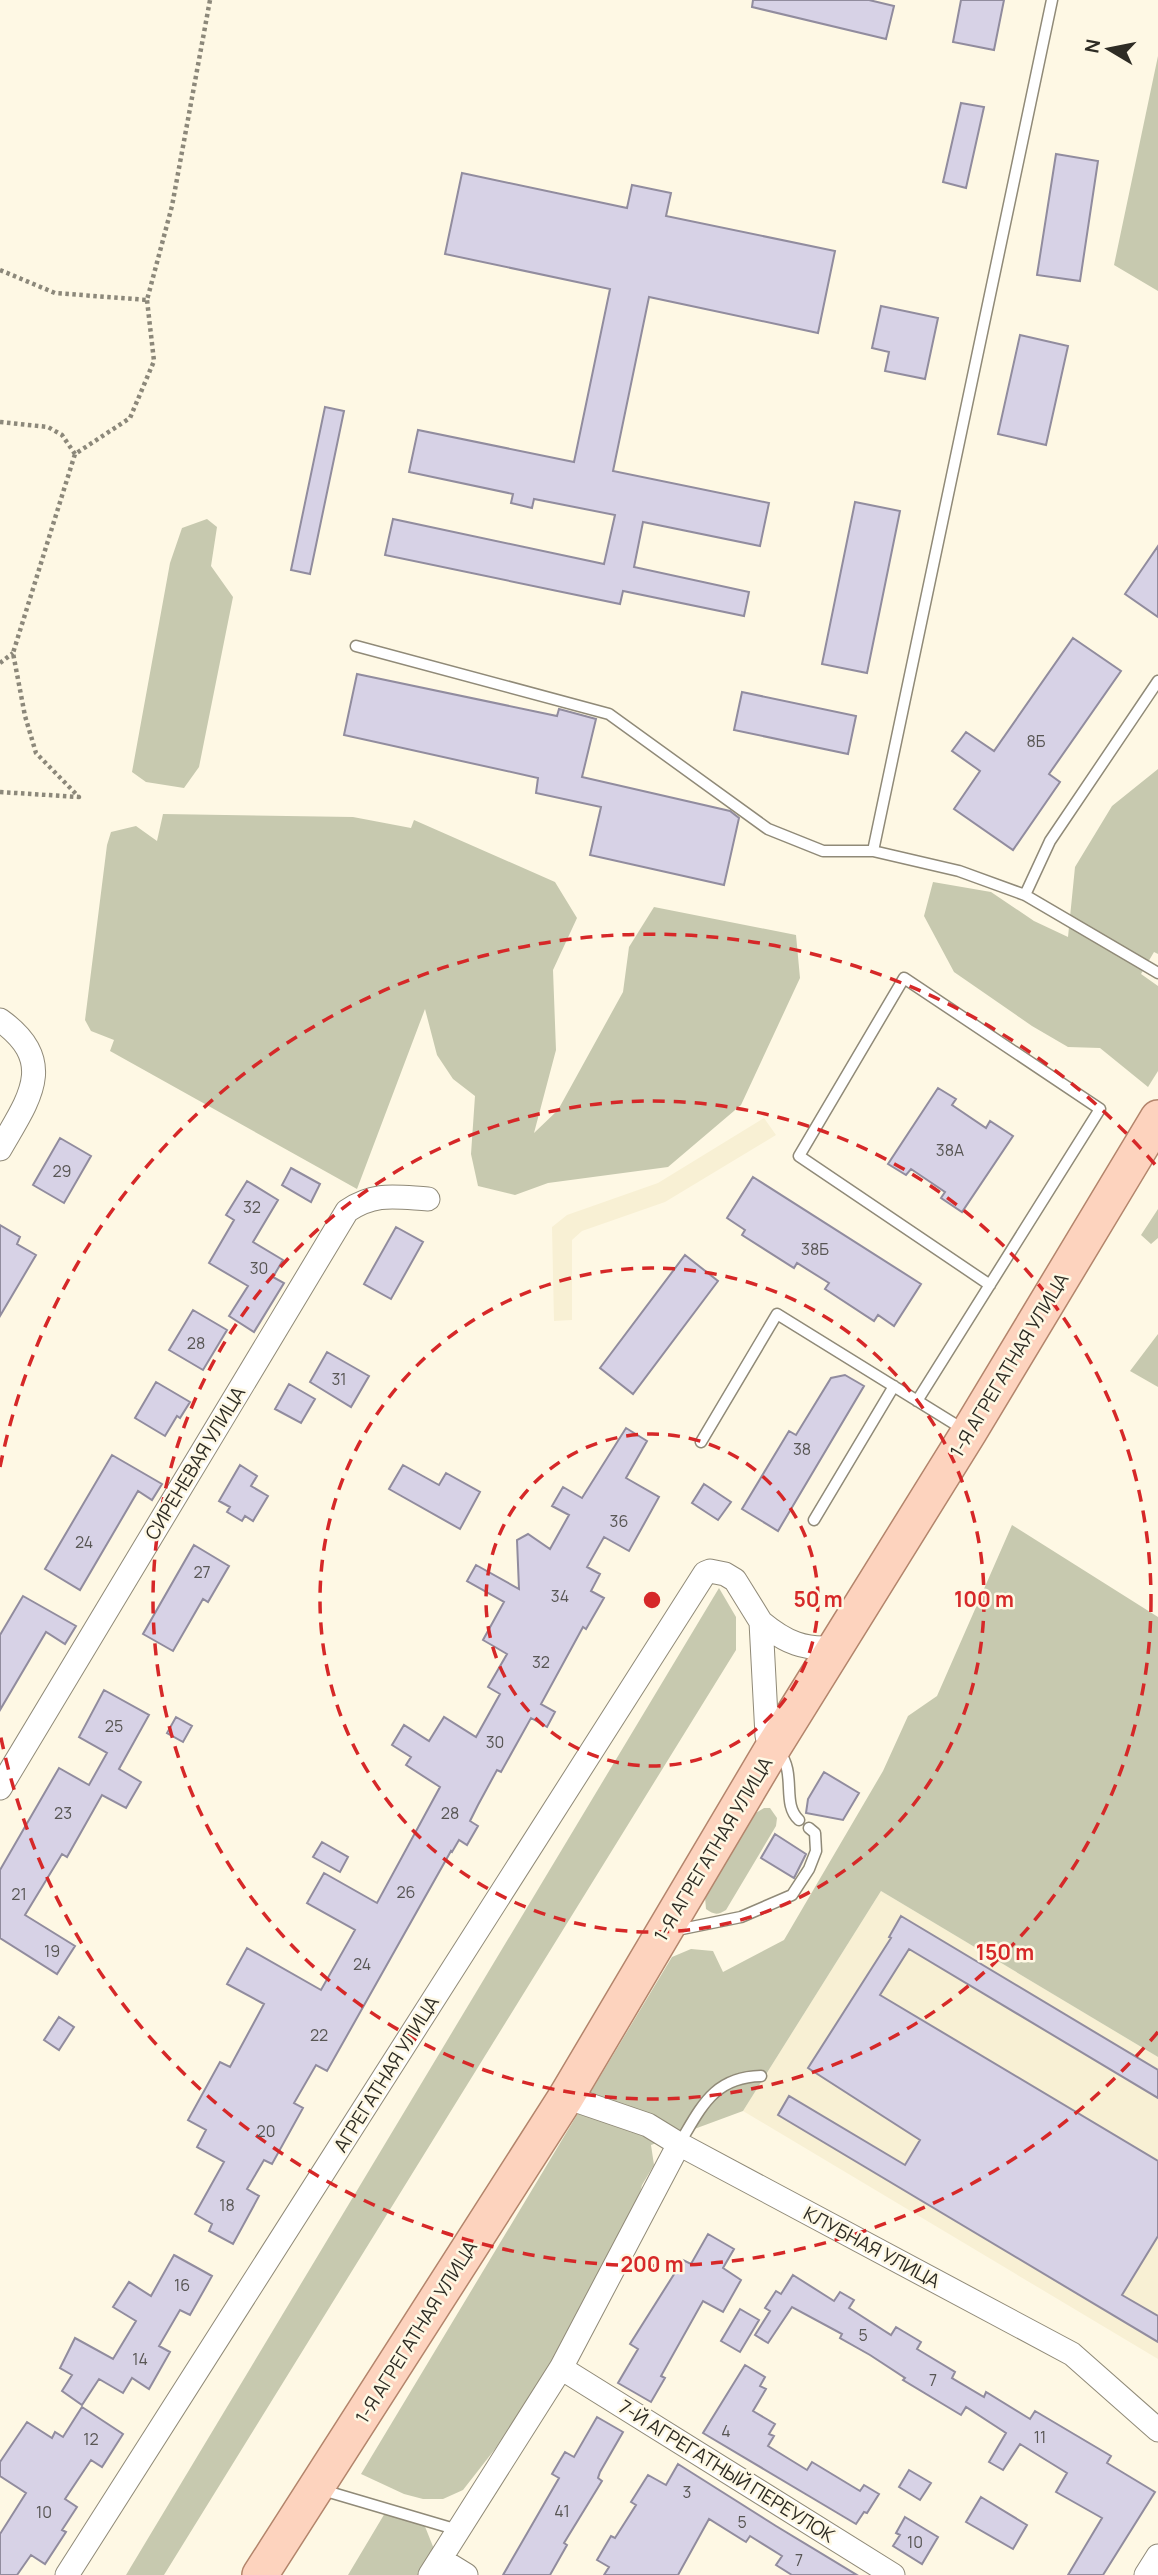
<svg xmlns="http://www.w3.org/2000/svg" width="1158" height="2575" viewBox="0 0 1158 2575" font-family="Manrope,sans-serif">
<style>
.built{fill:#f8f0d4}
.green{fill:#c7c9af}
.building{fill:#d7d2e6;stroke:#918c9e;stroke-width:2}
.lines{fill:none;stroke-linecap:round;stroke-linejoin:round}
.service-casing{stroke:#908a78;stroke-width:13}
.minor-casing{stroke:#908a78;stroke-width:25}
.primary-casing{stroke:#b3856c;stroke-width:38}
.path{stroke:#8c887a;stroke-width:4.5;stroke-dasharray:3.5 3.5;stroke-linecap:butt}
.service{stroke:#fff;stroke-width:10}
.minor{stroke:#fff;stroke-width:23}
.primary{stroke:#fdd3be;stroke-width:35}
.ring{fill:none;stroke:#d62828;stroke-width:3.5;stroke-dasharray:12 9}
.labels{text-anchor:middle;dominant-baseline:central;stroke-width:5;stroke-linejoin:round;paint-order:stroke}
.number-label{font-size:16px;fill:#585654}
.street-label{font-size:19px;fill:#2e2c24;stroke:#fef8e4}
.centre{fill:#d62828;stroke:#fef8e4;stroke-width:3.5}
.ring-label{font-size:21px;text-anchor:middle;font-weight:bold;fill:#d62828;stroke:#fef8e4;stroke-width:5;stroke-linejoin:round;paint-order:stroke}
</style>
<rect width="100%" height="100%" fill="#fef8e4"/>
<path class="built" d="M764,1118L776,1135L665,1202L582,1231L572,1240V1320L554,1321L552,1227L567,1215L658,1183Z
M881,1891L1158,2057V2359L743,2111Z"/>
<path class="green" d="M1158,56V291L1114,265Z
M207,519L217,527L211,566L233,597L199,767L184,788L146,782L132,772L170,563L182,528Z
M1158,769V954L1154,952L1141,974L1158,986V1071L1148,1087L1100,1048L1068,1047L1032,1026L954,972L924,916L933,882L991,892L1034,921L1068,937L1075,867L1112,806Z
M163,814L353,817L411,828L414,820L555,882L577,918L553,970L556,1050L534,1133L558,1110L623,992L629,947L654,907L796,935L800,978L741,1105L668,1167L548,1183L515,1195L478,1186L471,1154L475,1096L453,1079L437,1055L425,1009L357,1189L110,1051L114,1040L91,1031L85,1020L107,845L111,832L136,826L157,841Z
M1158,1209V1238L1151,1244L1141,1235Z
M1158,1334V1387L1130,1371Z
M1012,1525L1158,1617V2057L881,1891L743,2111L651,2145L654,2165L642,2185L634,2217L557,2360L495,2449L463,2490L443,2499H423L404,2494L361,2474L672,1957L691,1949L713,1951L723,1972L784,1940L883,1771L908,1716L937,1696Z
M719,1588L736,1617V1650L164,2575H126Z
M764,1808H770L777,1818L776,1826L726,1910C718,1915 714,1915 706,1909L705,1897L754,1814Z
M385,2513L424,2524L434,2549L420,2575H348Z"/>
<path class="building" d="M753,0H869L894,6L886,39L752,7Z
M961,0H1004L994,50L953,42Z
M961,103L984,107L966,188L943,182Z
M1056,154L1098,161L1080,281L1037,275Z
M462,173L627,208L632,185L671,193L666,216L835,251L818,333L649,297L613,471L769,503L760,546L643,522L634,567L749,592L744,616L623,591L620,604L385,555L393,519L604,564L615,515L534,499L532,508L511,503L513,494L409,472L418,430L574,462L610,289L445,254Z
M881,306L938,318L925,379L885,371L889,352L872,348Z
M1020,335L1068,346L1046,445L998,434Z
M325,407L344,411L310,574L291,570Z
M855,502L900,511L867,673L822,664Z
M1158,546V617L1125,594Z
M1073,638L1121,671L1049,774L1060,782L1013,850L954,809L980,771L952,751L966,732L994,751Z
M357,674L557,716L559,709L596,719L582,777L730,811L739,818L724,885L590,855L601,807L536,793L538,778L344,735Z
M742,692L856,716L848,754L734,730Z
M938,1088L956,1099L952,1105L986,1128L990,1121L1013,1136L962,1212L941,1198L945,1192L911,1169L906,1175L888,1164Z
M60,1138L91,1156L64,1203L33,1185Z
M291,1168L320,1184L311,1202L282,1185Z
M753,1177L921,1284L894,1326L878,1315L874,1321L825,1289L829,1283L797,1263L794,1268L742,1235L745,1230L727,1218Z
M247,1181L278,1200L253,1242L283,1260L273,1277L284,1283L254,1332L229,1316L248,1286L209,1263L234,1220L226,1215Z
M0,1225L20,1237L17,1244L36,1255L0,1316Z
M396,1227L423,1242L391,1299L364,1284Z
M685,1255L718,1281L633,1394L600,1368Z
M193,1310L227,1330L203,1370L169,1350Z
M327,1352L369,1376L351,1407L310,1382Z
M845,1375L864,1386L778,1531L742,1509L789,1431L796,1435L831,1378Z
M156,1382L190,1402L180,1418L177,1416L165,1436L135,1418Z
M289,1384L315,1399L301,1423L275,1409Z
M626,1428L647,1441L626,1478L659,1497L629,1551L604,1537L587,1567L600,1574L591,1591L604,1598L586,1629L583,1627L541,1704L555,1712L547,1727L531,1718L501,1772L497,1770L478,1805L470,1821L478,1826L467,1845L459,1840L452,1852L451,1851L327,2071L316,2065L294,2103L303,2108L272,2164L264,2160L247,2189L259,2196L233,2244L209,2231L212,2224L195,2214L224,2162L197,2147L206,2130L188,2120L220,2062L230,2067L264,2004L227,1984L247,1948L321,1990L355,1930L307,1903L324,1873L377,1903L440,1787L406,1765L411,1757L392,1745L404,1725L429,1741L444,1717L476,1737L500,1694L488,1687L507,1654L483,1640L504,1602L467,1581L476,1565L519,1589L517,1540L528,1534L550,1549L569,1515L552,1506L563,1487L582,1498Z
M112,1455L162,1484L152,1500L138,1491L80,1590L45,1569Z
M240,1465L257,1476L251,1486L268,1496L253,1521L245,1516L242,1521L227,1512L230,1507L219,1501Z
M403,1465L439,1485L446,1473L480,1492L460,1529L389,1489Z
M704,1484L731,1502L718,1520L692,1503Z
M194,1545L229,1566L208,1602L203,1599L173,1651L143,1634Z
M23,1596L76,1626L65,1644L46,1632L0,1710V1635Z
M104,1690L149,1715L119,1769L141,1782L126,1808L102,1795L67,1857L62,1854L25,1915L75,1946L57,1974L0,1938V1870L59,1768L89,1785L107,1753L79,1737Z
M176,1717L192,1726L183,1742L167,1733Z
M824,1772L859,1793L843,1820L806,1813L808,1799Z
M775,1834L806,1854L794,1878L761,1858Z
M322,1842L348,1857L340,1872L313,1857Z
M901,1916L1158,2070V2098L909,1949L880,1995L1158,2161V2236L1122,2295L1158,2316V2342L778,2115L789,2096L905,2165L920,2140L808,2068L891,1938L889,1937Z
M59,2017L74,2027L59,2050L44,2040Z
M708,2234L734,2249L723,2268L741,2280L723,2312L703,2301L661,2376L665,2378L651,2402L618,2383L638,2349L630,2344L683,2260L691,2264Z
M174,2255L212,2276L190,2315L180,2310L159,2346L170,2352L149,2389L132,2378L123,2393L99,2379L82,2405L62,2391L72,2375L60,2368L75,2338L113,2359L136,2321L113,2307L129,2282L151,2296Z
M793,2275L834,2301L840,2292L854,2300L849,2308L891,2335L896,2327L921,2342L917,2349L955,2372L952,2378L984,2397L986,2392L1030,2419L1035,2411L1111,2456L1107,2463L1155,2492L1103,2575H1068L1102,2518L1056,2492L1067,2473L1020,2444L1003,2470L989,2462L1006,2433L966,2407L961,2415L903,2380L905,2378L870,2355L840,2338L842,2334L792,2307L768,2343L755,2335L770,2311L765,2308L776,2291L781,2294Z
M740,2309L759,2320L740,2352L721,2341Z
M745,2365L765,2377L760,2386L766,2389L753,2411L775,2424L769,2434L774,2436L768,2446L807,2470L812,2462L860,2491L864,2485L879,2494L867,2513L864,2512L856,2524L703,2433Z
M82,2407L123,2434L102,2467L91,2460L65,2499L77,2507L62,2530L66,2532L45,2564L31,2555L17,2575H0V2534L26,2493L0,2476V2462L27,2422L52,2438L55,2432L63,2437Z
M597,2417L623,2432L600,2472L598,2478L602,2481L564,2543L567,2545L550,2575H503L559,2478L552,2474L559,2462L565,2452L574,2457Z
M678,2464L776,2526L857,2575H792L776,2565L782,2556L750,2536L746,2542L709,2519L678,2575H604L609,2567L597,2560L611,2536L615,2538L636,2505L631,2502L648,2475L666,2485Z
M909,2470L931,2483L920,2500L899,2487Z
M981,2497L1027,2525L1013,2549L966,2522Z
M905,2517L938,2537L922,2564L893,2546L900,2535L896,2533Z"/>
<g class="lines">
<g class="service-casing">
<path id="service" d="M356,646L609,714L768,829L823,851H873L959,871L1025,895L1158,973
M873,851L1052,0
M1025,895L1050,841L1158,681
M917,1401L1100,1109L904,978L799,1156L990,1285
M701,1442L777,1314L966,1431
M814,1520L894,1386
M779,1752C797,1773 781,1804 799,1820
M672,1931L741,1917L792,1895L809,1869L816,1851L815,1833L809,1828
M679,2144C701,2108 713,2077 761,2076
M319,2489L458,2530"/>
</g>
<g class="minor-casing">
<path id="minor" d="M0,1020C59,1062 28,1100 0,1149
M761,1622C785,1642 805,1651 837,1647
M0,1788L347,1211C375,1192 395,1197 428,1199
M566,2097L648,2125L679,2144L1072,2354L1158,2430
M561,2368L893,2575
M440,2559L466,2575
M67,2575L705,1573L710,1571L725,1574L735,1580L761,1622L767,1736L774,1746
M430,2575L561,2368L679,2144
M1146,2575L1158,2556"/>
</g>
<g class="primary-casing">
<path id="primary" d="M260,2575L566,2097L774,1746L969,1432L1158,1118"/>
</g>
<path class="path" d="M0,270L55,293L147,300L172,206L210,0
M0,422L48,427L62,435L75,454
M0,663L13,653
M0,792L79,797L36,753L25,716L13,653L75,454L130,418L154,361L147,300"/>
<use href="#service" class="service"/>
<use href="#minor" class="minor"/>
<use href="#primary" class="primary"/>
</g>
<g class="ring">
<circle cx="652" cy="1600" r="166"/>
<circle cx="652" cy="1600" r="332"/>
<circle cx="652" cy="1600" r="499"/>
<path d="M1158 2032A665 665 0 0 1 0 1733M0 1467A665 665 0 0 1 1158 1168"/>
</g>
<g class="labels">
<g class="number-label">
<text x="1036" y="741">8Б</text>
<text x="950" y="1150">38А</text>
<text x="62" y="1171">29</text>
<text x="252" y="1207">32</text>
<text x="815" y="1249">38Б</text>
<text x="259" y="1268">30</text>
<text x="196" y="1343">28</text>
<text x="339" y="1379">31</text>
<text x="802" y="1449">38</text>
<text x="619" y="1521">36</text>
<text x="84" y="1542">24</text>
<text x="202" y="1572">27</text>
<text x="560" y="1596">34</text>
<text x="541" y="1662">32</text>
<text x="114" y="1726">25</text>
<text x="495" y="1742">30</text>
<text x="63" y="1813">23</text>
<text x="450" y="1813">28</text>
<text x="406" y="1892">26</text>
<text x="19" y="1894">21</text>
<text x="52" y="1951">19</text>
<text x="362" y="1964">24</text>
<text x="319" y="2035">22</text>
<text x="266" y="2131">20</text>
<text x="227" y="2205">18</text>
<text x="182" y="2285">16</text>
<text x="863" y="2335">5</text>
<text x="140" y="2359">14</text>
<text x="933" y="2380">7</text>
<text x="726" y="2431">4</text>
<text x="1040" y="2437">11</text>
<text x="91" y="2439">12</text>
<text x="687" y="2492">3</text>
<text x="562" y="2511">41</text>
<text x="44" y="2512">10</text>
<text x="742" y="2522">5</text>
<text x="915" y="2542">10</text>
<text x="799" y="2560">7</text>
</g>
<g class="street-label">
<text transform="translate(1009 1365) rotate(-59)">1-Я АГРЕГАТНАЯ УЛИЦА</text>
<text transform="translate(195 1463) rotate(-59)">СИРЕНЕВАЯ УЛИЦА</text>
<text transform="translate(713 1849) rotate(-59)">1-Я АГРЕГАТНАЯ УЛИЦА</text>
<text transform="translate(386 2074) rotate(-58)">АГРЕГАТНАЯ УЛИЦА</text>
<text transform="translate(872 2247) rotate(28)">КЛУБНАЯ УЛИЦА</text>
<text transform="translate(416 2332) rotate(-58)">1-Я АГРЕГАТНАЯ УЛИЦА</text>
<text transform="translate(727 2471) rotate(32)">7-Й АГРЕГАТНЫЙ ПЕРЕУЛОК</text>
</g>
</g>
<circle cx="652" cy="1600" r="10" class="centre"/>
<g class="ring-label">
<text x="818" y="1607">50 m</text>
<text x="984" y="1607">100 m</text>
<text x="1005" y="1960">150 m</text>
<text x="652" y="2272">200 m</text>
</g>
<g transform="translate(1109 49) rotate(280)" stroke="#fef8e4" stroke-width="5" paint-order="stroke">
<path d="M0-5L12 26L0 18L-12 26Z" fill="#2e2c24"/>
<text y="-10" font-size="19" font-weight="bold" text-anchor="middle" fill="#2e2c24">N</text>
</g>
</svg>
